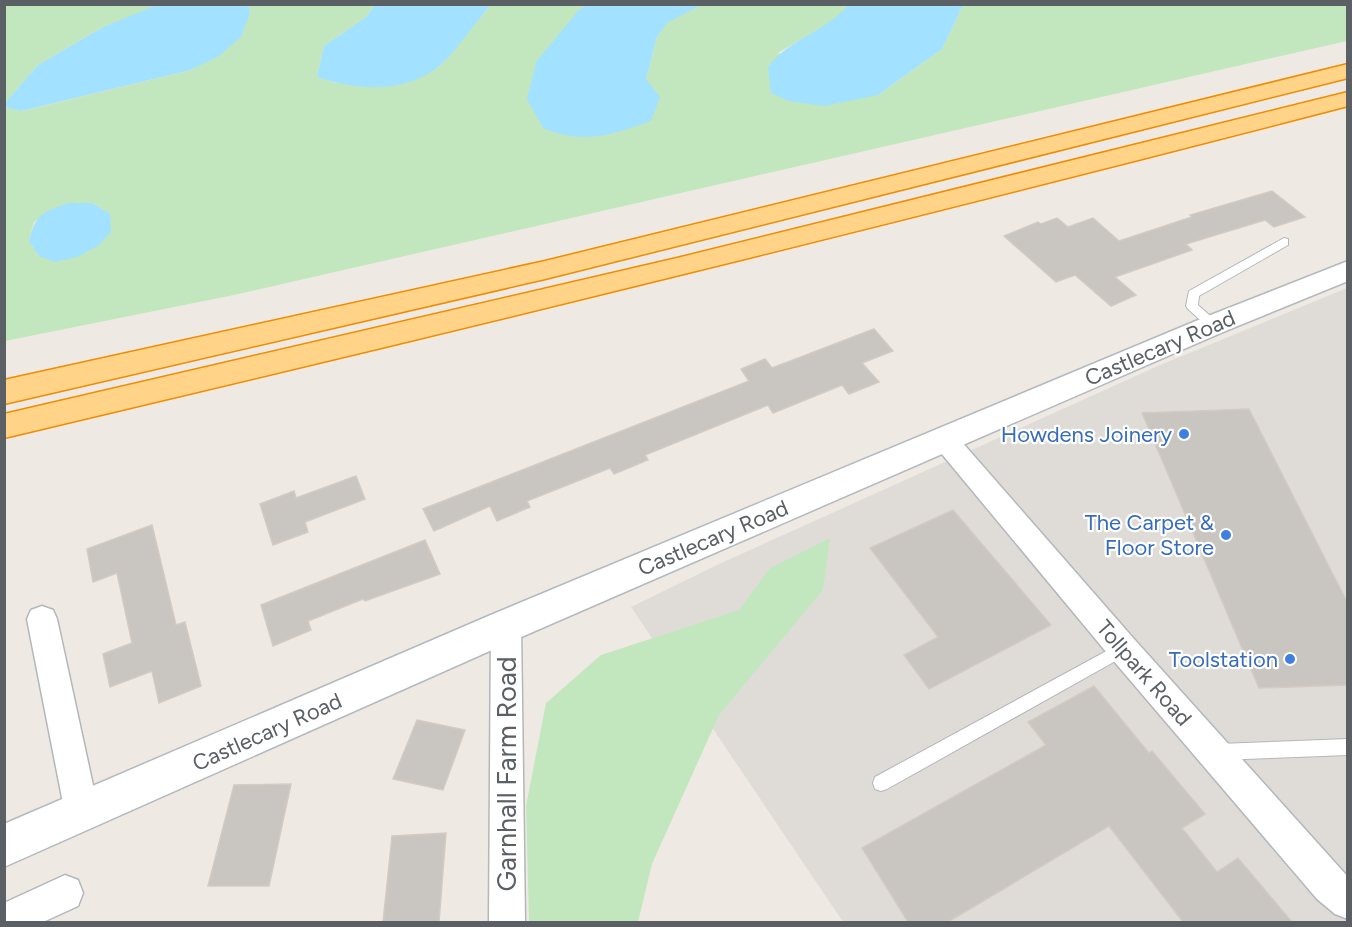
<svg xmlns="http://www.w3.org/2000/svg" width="1352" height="927" viewBox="0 0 1352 927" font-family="Figtree,sans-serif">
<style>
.industrial{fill:#dfdcd7}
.green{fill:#c2e7be;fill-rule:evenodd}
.water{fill:#a2e1ff}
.building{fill:#c9c5c0;stroke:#d3cbc1;stroke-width:1.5}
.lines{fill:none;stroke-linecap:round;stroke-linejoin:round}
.lane-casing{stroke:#b3b7bb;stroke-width:2}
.street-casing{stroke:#b3b7bb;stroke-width:3}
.secondary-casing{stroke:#b4b9be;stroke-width:3}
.highway-casing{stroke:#f18b00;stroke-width:3}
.lane{fill:#fff;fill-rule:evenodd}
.street{fill:#fff;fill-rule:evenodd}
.secondary{fill:#fff;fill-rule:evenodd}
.highway{fill:#ffd489;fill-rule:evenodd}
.shop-dot{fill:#3f7fe0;stroke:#fff;stroke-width:2}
.labels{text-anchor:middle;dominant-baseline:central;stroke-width:4.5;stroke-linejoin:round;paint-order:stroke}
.street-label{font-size:22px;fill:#5b6064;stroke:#fff}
.shop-label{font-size:22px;fill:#366cbe;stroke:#fff;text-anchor:end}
.near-street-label{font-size:27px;fill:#5b6064;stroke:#fff}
</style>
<rect width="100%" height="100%" fill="#eeeae3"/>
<path class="industrial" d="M1347,288V922H843L631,607L719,564L1160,365Z"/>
<path class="green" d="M4,5H159L103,27L38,65L5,103Z
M249,5H375L366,17L324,46L317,77L337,83L438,68L491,5H587L578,11L646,79L657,37L667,22L701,5H848L834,20L778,53L878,95L942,49L963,5H1347V41L234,295L5,341V107L22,111L191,70L250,13ZM69,203H92L109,214L39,256L29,240L34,222Z
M830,538L823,590L719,715L652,864L638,922H529L526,806L546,703L601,655L739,610L770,568Z"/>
<path class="water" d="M159,4L249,5L250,13L241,37L219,56L191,70L21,111L5,107V103L38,65L103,27Z
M587,4L701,5L667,23L657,37L646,79L660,97L651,121C611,135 584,145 543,128L527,99L536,62L578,11Z
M375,5V4L491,5C477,20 452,57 437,68C401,94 357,90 317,77L324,46L366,17Z
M848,5H963L942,49L878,95L824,106L789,101L771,93L768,67C790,38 824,33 848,5Z
M69,203H92L110,214L111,232L98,246L77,257L55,262L39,256L29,241C36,213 43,212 69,203Z"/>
<path class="building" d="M1272,191L1305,217L1274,227L1265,220L1186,244L1192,250L1115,277L1136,295L1111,306L1075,275L1056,282L1004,236L1038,222L1041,224L1057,218L1068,227L1093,218L1119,241L1192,217L1190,215Z
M874,329L893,351L862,363L879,382L849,394L842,385L773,413L768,405L645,455L648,460L614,474L610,468L527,501L530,507L497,521L490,506L434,531L423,509L749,381L741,369L765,359L772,368Z
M1249,409L1347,602V685L1259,688L1142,413Z
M356,476L365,499L305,522L308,532L273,545L260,504L294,491L296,498Z
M953,510L1051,625L929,689L904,655L938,637L870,548Z
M152,525L176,625L185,622L201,686L159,703L152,671L110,687L103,654L132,643L117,573L93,582L87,549Z
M425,540L440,574L365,601L363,599L308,621L311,630L273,646L261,605Z
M1094,686L1149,753L1152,751L1205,814L1182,828L1217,872L1238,858L1292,922H1183L1109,826L948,922H908L862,848L1046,745L1028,722Z
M417,720L465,730L443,790L393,779Z
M291,784L269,886H208L234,785Z
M446,833L439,922H383L392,836Z"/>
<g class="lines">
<g class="lane-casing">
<path id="lane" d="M1284,238L1288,239V245L1199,296L1198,305L1217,322L1219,325L1217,328H1209L1188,309L1186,306L1189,291Z
M1123,642L1128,644L1131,649L1128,654L887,789L881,791L875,789L873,783L875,777Z
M1348,739V755L1218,760L1212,758L1210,752L1212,746L1218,744Z"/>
</g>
<g class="street-casing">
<path id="street" d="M945,430L954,433L1134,639L1348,877V919L1335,914L1317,899L1112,659L936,447L932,440L936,433Z
M42,606L53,610L57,619L99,813L94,825L82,830L70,825L65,813L27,619L31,610Z
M506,613L517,617L521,626L525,922H489L491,626L495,617Z
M65,875L78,880L83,893L78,906L43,922H4V903Z"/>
</g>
<g class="secondary-casing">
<path id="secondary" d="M1348,261V281L1223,332L519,638L4,867V824L493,614L1203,318Z"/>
</g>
<g class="highway-casing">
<path id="highway" d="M1348,64V78L545,279L4,404V380L545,261Z
M1348,92V106C901,222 453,332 4,438V414L677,258Z"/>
</g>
<use href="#lane" class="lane"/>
<use href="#street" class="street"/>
<use href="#secondary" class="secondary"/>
<use href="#highway" class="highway"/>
</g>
<g class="shop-dot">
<circle cx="1184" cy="434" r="6"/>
<circle cx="1226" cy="535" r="6"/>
<circle cx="1290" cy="659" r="6"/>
</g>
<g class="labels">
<g class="street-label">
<text transform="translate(1160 348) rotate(-23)">Castlecary Road</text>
<text transform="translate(713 538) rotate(-23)">Castlecary Road</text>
<text transform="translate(1144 673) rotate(49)">Tollpark Road</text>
<text transform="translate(267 732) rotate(-24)">Castlecary Road</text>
</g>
<g class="shop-label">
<text x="1172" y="434">Howdens Joinery</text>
<text x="1214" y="522">The Carpet &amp;<tspan x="1214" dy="25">Floor Store</tspan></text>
<text x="1278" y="659">Toolstation</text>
</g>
<g class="near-street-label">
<text transform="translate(506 774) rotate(-90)">Garnhall Farm Road</text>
</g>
</g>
<rect width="1352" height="927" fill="none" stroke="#5b6064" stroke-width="12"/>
</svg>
